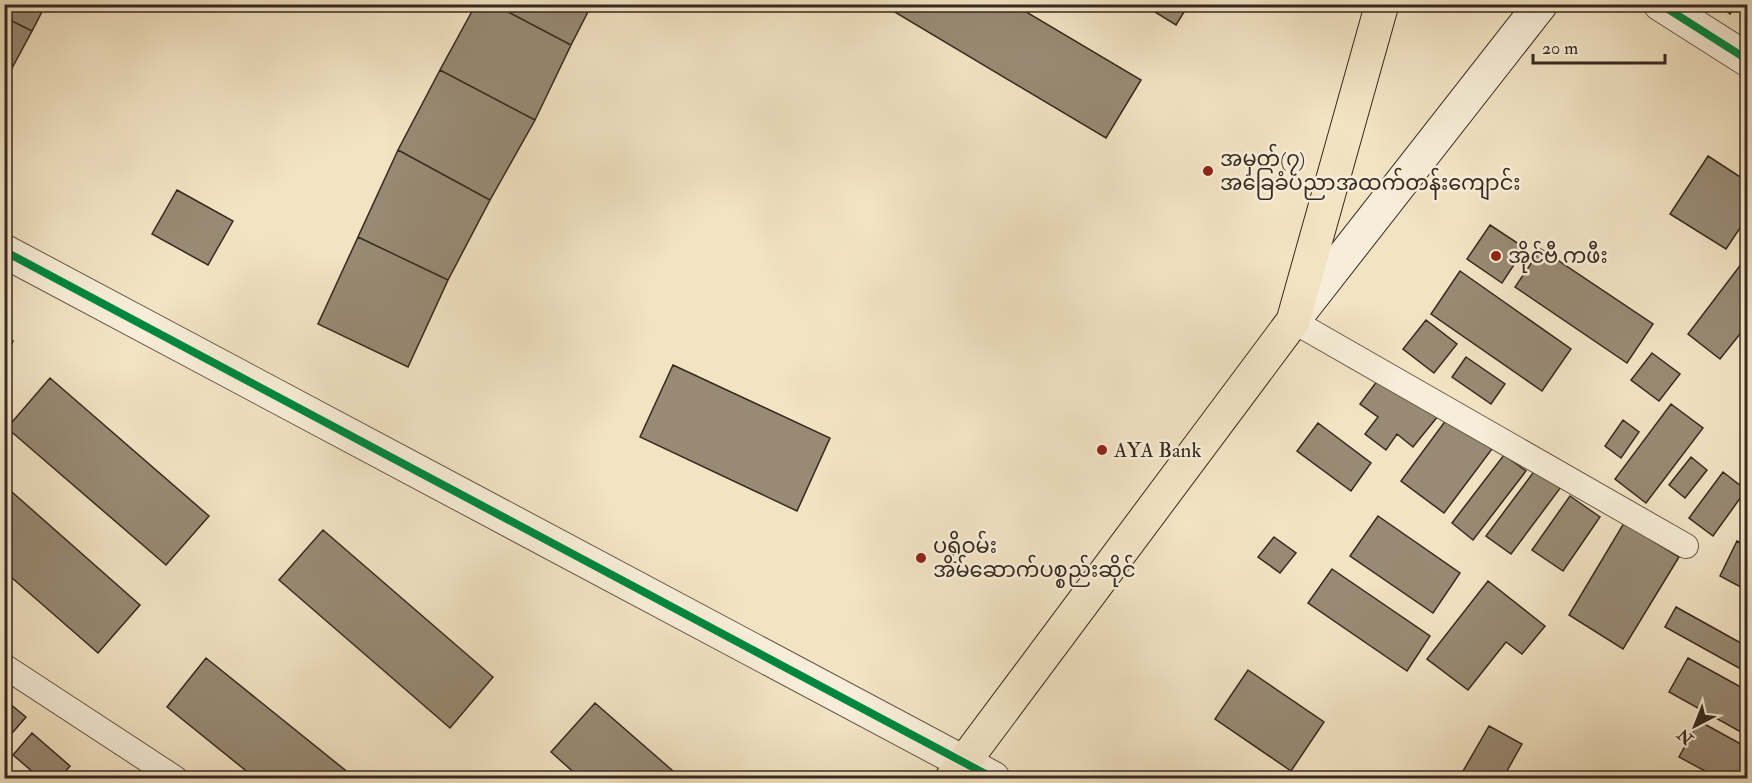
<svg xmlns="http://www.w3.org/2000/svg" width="1752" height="783" viewBox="0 0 1752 783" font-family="'IM FELL Double Pica','Noto Sans Myanmar',serif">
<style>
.building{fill:#988a74;stroke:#37291f;stroke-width:1.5}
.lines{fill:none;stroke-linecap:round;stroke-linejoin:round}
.service-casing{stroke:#665848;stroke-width:26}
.minor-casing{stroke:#665848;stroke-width:35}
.secondary-casing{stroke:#37291f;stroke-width:35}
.primary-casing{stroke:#37291f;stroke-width:35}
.service{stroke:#f7edd8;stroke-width:24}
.minor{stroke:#f7edd8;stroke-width:33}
.secondary{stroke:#f7edd8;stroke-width:33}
.primary{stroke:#f2e3c3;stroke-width:33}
.cycleway-casing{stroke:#f7edd8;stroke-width:11}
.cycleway{stroke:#00873e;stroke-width:8}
.poi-dot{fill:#8f2418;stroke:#f7edd8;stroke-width:2}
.labels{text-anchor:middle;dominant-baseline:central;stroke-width:5;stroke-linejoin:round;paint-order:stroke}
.poi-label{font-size:21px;fill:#37291f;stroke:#f7edd8;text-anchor:start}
</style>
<rect width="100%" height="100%" fill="#f2e3c3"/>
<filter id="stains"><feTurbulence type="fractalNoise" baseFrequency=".00333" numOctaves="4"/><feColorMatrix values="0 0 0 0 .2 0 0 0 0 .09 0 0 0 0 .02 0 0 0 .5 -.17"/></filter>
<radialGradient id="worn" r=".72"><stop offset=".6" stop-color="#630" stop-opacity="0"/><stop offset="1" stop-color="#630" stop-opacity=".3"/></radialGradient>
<path class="building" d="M4,4H46L32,31L4,17Z
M476,4H493L571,45L535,120L440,70Z
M493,4H592L571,45Z
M1013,4L1141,80L1106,138L883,5Z
M1142,4H1189L1176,25Z
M1718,4H1737L1730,14Z
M4,17L32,31L4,83Z
M440,70L535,120L490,200L398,150Z
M398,150L490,200L448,280L358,237Z
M1708,156L1748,182V216L1726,249L1670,214Z
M177,190L233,221L208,265L152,234Z
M1490,225L1525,248L1502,283L1467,259Z
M358,237L448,280L408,367L318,324Z
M1541,249L1653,324L1627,363L1515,287Z
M1742,263L1748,267V324L1720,359L1688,334Z
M1460,271L1571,349L1542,391L1431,314Z
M1426,320L1457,344L1434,373L1403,349Z
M4,338L13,341L4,362Z
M1652,353L1680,374L1659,401L1631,380Z
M1466,357L1505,384L1491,404L1452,377Z
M673,365L830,438L797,511L640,437Z
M1383,373L1438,416L1413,447L1397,434L1386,450L1365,434L1378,417L1360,404Z
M50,378L209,516L166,565L7,428Z
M1671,404L1703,428L1646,503L1615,479Z
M1452,412L1495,445L1444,513L1401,481Z
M1623,420L1639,432L1621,458L1605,446Z
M1318,423L1371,463L1351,491L1297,451Z
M1504,455L1526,471L1473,540L1452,523Z
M1691,457L1707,470L1685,498L1669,485Z
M1536,469L1561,487L1511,554L1486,536Z
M1723,472L1746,490L1713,536L1689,518Z
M4,485L140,605L98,653L4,571Z
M1570,496L1600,517L1563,571L1532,550Z
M1378,516L1460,573L1433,613L1350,556Z
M1624,523L1679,557L1623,649L1569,615Z
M323,530L493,677L450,728L279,580Z
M1274,537L1296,553L1280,573L1258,557Z
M1737,541L1748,547V591L1720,576Z
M1332,569L1430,636L1407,671L1308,603Z
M1488,581L1545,626L1522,654L1506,642L1468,690L1427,659Z
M1676,607L1748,647V673L1665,627Z
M206,658L355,778H255L167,707Z
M1688,658L1748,691V736L1669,692Z
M1248,670L1324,722L1291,771L1215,719Z
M4,699L26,717L6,740L4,739Z
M595,703L681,778H580L551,752Z
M1699,721L1748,748V778H1718L1679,757Z
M1489,726L1522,744L1503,778H1459Z
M32,733L70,766L60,778H40L13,755Z"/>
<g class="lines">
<g class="service-casing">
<path id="service" d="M1293,321L1686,546
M4,666L175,778"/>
</g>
<g class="minor-casing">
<path id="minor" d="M1660,4L1748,60
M4,251L993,778"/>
</g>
<g class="secondary-casing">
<path id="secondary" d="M1293,321L1541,4"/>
</g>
<g class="primary-casing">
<path id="primary" d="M952,778L1293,321L1382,4"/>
</g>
<use href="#service" class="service"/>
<use href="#minor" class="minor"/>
<use href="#secondary" class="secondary"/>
<use href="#primary" class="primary"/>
<g class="cycleway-casing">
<path id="cycleway" d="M1660,4L1748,60
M4,251L993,778"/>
</g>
<use href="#cycleway" class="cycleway"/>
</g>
<g class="poi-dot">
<circle cx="1208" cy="171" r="6"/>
<circle cx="1496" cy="256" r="6"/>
<circle cx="1102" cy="450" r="6"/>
<circle cx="921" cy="558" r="6"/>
</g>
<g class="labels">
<g class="poi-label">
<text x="1220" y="159">အမှတ်(၇)<tspan x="1220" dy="24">အခြေခံပညာအထက်တန်းကျောင်း</tspan></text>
<text x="1508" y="256">အိုင်ဗီ ကဖီး</text>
<text x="1114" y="450">AYA Bank</text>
<text x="933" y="546">ပရိုဝမ်း<tspan x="933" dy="24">အိမ်ဆောက်ပစ္စည်းဆိုင်</tspan></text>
</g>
</g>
<rect width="1752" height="783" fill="none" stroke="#f2e3c3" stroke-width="24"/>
<rect x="6" y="6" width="1740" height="771" fill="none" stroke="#37291f" stroke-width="3"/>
<rect x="12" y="12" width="1728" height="759" fill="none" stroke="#37291f" stroke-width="1.5"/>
<g transform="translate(1695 726) rotate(222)" stroke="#f7edd8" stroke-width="4.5" paint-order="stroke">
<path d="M0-4.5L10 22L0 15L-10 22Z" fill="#37291f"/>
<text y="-9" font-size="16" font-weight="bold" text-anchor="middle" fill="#37291f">N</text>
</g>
<path d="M1533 54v9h132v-9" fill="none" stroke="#37291f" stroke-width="3"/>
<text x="1542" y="54" font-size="18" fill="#37291f" stroke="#f7edd8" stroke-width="4.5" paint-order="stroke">20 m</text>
<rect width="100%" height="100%" filter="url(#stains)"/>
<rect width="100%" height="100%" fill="url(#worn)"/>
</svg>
